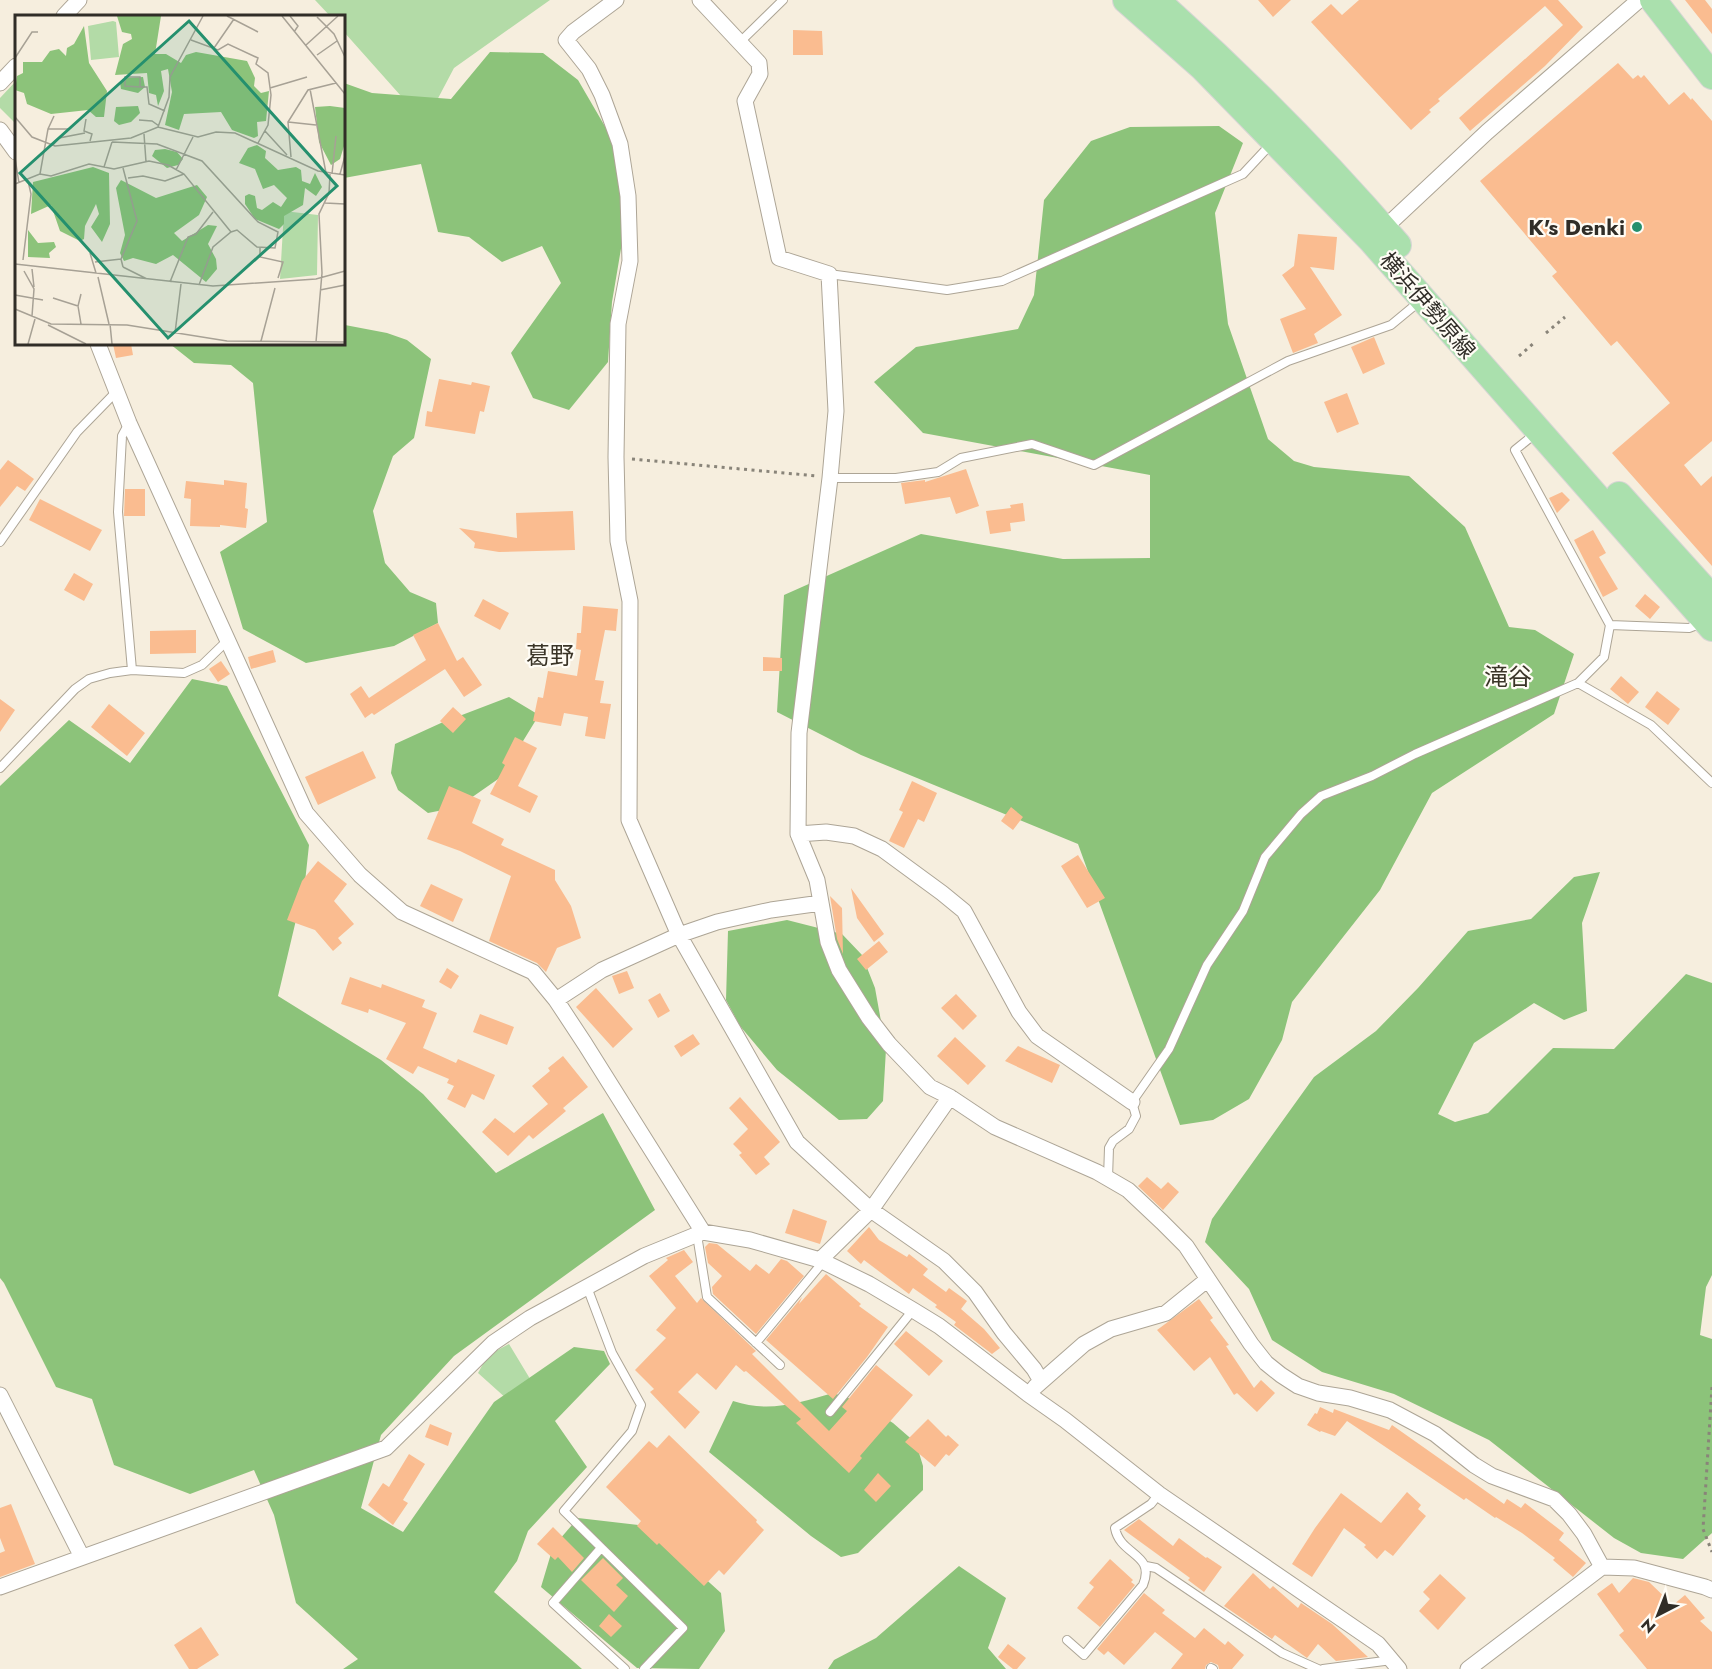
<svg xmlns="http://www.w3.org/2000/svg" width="1712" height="1669" viewBox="0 0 1712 1669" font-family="Jost,'Noto Sans JP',sans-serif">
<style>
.green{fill:#b3dba7}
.forest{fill:#8cc37a}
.building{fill:#fabc90}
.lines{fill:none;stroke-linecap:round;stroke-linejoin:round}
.lane-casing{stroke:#ada596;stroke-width:10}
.street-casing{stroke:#ada596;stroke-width:17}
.primary-casing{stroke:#d6d5d4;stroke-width:28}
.path{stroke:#898479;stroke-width:3;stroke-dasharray:3 4.5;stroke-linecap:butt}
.lane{stroke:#fff;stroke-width:8}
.street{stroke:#fff;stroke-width:15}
.primary{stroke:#aae0ad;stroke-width:26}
.poi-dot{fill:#25906e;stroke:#fffcf5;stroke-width:2}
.labels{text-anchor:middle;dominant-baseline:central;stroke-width:4.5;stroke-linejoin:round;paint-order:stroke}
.poi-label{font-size:22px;font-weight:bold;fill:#302d27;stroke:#fffcf5;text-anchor:end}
.street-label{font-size:22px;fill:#302d27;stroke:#fffcf5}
.neighbourhood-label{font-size:24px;fill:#3b3528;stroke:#fffcf5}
.inset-road{fill:none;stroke:#a7a195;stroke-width:1.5}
.view{fill:#25906e;fill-opacity:0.15;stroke:#25906e;stroke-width:3}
.inset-edge{fill:none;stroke:#302d27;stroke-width:3}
</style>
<rect width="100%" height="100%" fill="#f6eede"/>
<path class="green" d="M315,0H550L454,68L425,123L344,32V16H330Z
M16,81V124L0,108V98Z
M509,1344L538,1392L518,1409L478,1373L488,1355Z"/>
<path class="forest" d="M490,52L543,53L578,80L621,154L625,225L612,302L608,362L569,410L533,398L511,353L561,283L542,246L502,262L469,237L438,232L421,164L344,178V83L372,93L451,99Z
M1219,126L1243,143L1215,213L1228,324L1268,439L1294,461L1314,467L1409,476L1465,527L1509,627L1535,630L1574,654L1554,714L1432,793L1380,890L1292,1002L1282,1040L1249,1099L1213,1120L1180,1125L1078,844L861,755L777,712L784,595L921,534L1063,559L1150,558V475L923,433L874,382L916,347L1018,329L1034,295L1044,200L1091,141L1130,127Z
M344,300L345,325L387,333L407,340L431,359L414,438L393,456L373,511L385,563L410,592L436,603L438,623L394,646L306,663L243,629L220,552L267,522L253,383L231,365L194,363L170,344H344Z
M192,679L227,686L309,845L305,882L278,996L381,1060L423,1094L496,1173L603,1113L655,1210L454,1356L381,1435L361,1508L403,1532L494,1402L574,1347L604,1351L610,1364L555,1421L587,1467L528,1531L517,1561L494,1592L582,1669H343L358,1659L296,1603L274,1515L254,1470L190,1494L114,1465L92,1399L56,1387L4,1283L0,1278V786L69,720L130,763Z
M509,697L539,715L501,777L458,807L428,813L398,790L391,773L395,744L441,723Z
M1600,872L1582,923L1587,1011L1564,1020L1534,1003L1474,1043L1438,1114L1455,1122L1488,1113L1553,1048L1614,1049L1686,974L1712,983V1275L1706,1287L1700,1335L1712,1339V1533L1683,1559L1641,1553L1614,1538L1489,1440L1394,1394L1322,1372L1272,1340L1249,1289L1205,1242L1212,1219L1314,1077L1376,1031L1418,988L1468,931L1531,919L1574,877Z
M787,920L842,934L862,955L875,988L886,1049L883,1101L867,1119L839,1120L777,1070L740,1026L726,1000L728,931Z
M833,1393L860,1402L893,1423L916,1443L923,1466V1490L858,1553L841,1557L811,1536L709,1452L733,1401C769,1413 798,1403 833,1393Z
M578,1518L647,1526L721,1593L725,1631L699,1669L637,1668L541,1587L553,1547Z
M959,1566L1006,1598L988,1648L1006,1669H828L834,1660L876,1638Z"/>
<path class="building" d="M1258,0H1291L1273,17Z
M1359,0H1558L1583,27L1545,66L1470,131L1459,118L1563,25L1545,6L1438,99L1440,101L1429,110L1431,112L1411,130L1311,22L1331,4L1342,15Z
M1685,0H1705L1712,9V34Z
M793,30L822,31L823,55H793Z
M1618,63L1633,79L1638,75L1641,78L1644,75L1669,105L1684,92L1691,100L1692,98L1712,121V441L1684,465L1701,486L1712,476V566L1612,453L1670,403L1617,341L1611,346L1552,276L1557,272L1480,181Z
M1298,234L1337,237L1334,270L1310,267L1342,315L1314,334L1318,343L1293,353L1280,319L1306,309L1282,275L1294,266Z
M1374,337L1385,364L1363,374L1351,347Z
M113,344H131L133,355L116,358Z
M439,379L471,385L472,382L490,386L484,412L480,411L475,434L425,426L427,411L432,412Z
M1347,393L1359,424L1337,433L1324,402Z
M8,460L34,479L25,491L17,486L0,507V470Z
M966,469L979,506L956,514L950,497L905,504L901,483L925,480V482Z
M224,480L247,483L245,508L248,509L246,528L220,525V527L190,526L191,499L184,498L186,481L224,485Z
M125,489H145V516H124Z
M1562,492L1570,500L1557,513L1549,498Z
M40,499L102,530L90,551L29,520Z
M1023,503L1025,521L1010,523L1011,531L990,534L986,511L1011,508L1010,505Z
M573,511L575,550L499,552L474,548L475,543L459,528L517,538L516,513Z
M1593,530L1606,553L1599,557L1618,589L1603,597L1574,540Z
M74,573L93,584L84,601L64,590Z
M1645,594L1660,607L1650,619L1635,606Z
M483,599L509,613L500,630L474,616Z
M583,606L618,609L616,631L605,630L595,680L604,681L600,703L611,704L605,739L585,736L588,717L564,713L561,726L533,721L538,697L543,698L548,671L577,676L581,650L576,649L577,633H581Z
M438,623L457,661L463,657L482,685L464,697L445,669L374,715L372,713L365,718L350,694L361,686L369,698L426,660L413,635Z
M196,630V653L150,654V631Z
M273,650L276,662L251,669L248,657Z
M763,657L782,658V671H763Z
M221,661L230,674L218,682L209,669Z
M1621,676L1639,692L1628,704L1610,689Z
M1657,691L1680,709L1668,725L1645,707Z
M0,699L15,710L0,732Z
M109,704L145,733L127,756L91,727Z
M453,707L466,719L453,733L440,721Z
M515,737L537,748L518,786L538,796L530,813L490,794L505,765L502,763Z
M363,751L376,778L318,805L305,777Z
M912,781L937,793L924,822L918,819L904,848L889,841L903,812L899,810Z
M449,786L481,800L472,823L504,839L501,845L555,870V880L571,906L581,938L557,948L546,972L537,963L489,941L511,876L460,851L427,839Z
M1011,807L1023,817L1013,830L1001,821Z
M1078,855L1105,898L1087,908L1061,866Z
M318,861L347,884L334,901L354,924L338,938L342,943L333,951L315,930L287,920L302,881Z
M431,884L463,899L453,922L420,906Z
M851,888L884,934L874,942L857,918Z
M830,896L842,908L843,954L837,939Z
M879,941L888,952L866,970L857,959Z
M447,968L459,976L451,989L439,982Z
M627,971L634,988L619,994L612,976Z
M350,977L381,988L382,984L425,1000L422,1007L437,1013L423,1048L456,1063L458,1059L495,1075L484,1100L472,1094L465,1108L447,1099L454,1086L447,1083L449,1079L418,1066L413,1074L386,1059L406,1023L369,1009L368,1013L341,1004Z
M596,988L633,1029L613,1048L576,1007Z
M660,993L670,1011L658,1018L648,1000Z
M956,994L977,1016L963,1030L941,1008Z
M480,1014L514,1027L507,1045L473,1032Z
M693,1034L700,1044L681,1057L674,1046Z
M955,1037L986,1066L968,1085L937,1056Z
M1018,1046L1060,1065L1052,1083L1005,1061Z
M563,1056L588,1087L563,1108L566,1111L552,1123L533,1139L529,1135L508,1156L482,1132L495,1118L514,1133L548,1104L532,1086L550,1071L548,1068Z
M740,1097L780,1142L764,1157L770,1164L756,1175L739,1155L742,1153L733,1144L748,1129L729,1108Z
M1147,1177L1161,1189L1168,1182L1179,1192L1163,1210L1138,1186Z
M793,1209L827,1221L820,1244L785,1233Z
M869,1227L879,1240L907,1257L909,1254L928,1269L923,1275L946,1292L949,1288L967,1301L961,1309L984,1329L1000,1348L992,1354L954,1325L956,1322L935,1307L937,1305L913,1288L909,1294L864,1260L861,1264L847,1251Z
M709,1243L717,1244L750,1271L756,1264L769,1274L781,1259L787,1261L804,1276L756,1334L713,1294L712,1287L722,1276L708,1263L705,1247Z
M684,1250L693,1262L675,1276L697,1303L701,1298L756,1351L752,1354L829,1431L847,1411L842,1407L876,1365L913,1395L860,1456L862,1458L849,1473L796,1423L801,1419L746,1371L744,1372L736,1365L716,1390L697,1373L678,1392L700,1412L685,1429L650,1392L654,1389L635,1370L666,1338L656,1330L676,1308L649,1276L668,1260L666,1258Z
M826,1274L861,1304L859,1306L888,1327L867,1357L833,1399L766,1340L802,1297L799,1304Z
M1199,1299L1213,1318L1210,1320L1229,1345L1226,1346L1254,1388L1261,1380L1275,1393L1257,1412L1237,1393L1234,1395L1210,1357L1194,1371L1157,1330Z
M906,1331L943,1361L929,1376L894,1344Z
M1320,1407L1333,1413L1334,1409L1389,1430L1392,1425L1504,1504L1507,1499L1521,1508L1525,1503L1564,1533L1559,1540L1586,1563L1573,1577L1553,1560L1555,1558L1522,1533L1496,1517L1495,1518L1466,1498L1464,1500L1347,1421L1335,1436L1321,1431L1320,1432L1307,1425L1315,1413L1317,1414Z
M928,1419L946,1437L948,1435L959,1445L949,1456L946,1454L935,1467L905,1442Z
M430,1424L452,1433L448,1446L425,1437Z
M669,1435L757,1520L756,1522L764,1530L724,1575L719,1570L704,1586L659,1543L657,1545L637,1526L641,1521L606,1487L649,1441L657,1448Z
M409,1454L425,1464L403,1500L408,1503L393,1525L368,1505L383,1483L389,1487Z
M878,1473L891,1486L876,1502L864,1490Z
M1407,1492L1421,1505L1418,1509L1426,1516L1393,1556L1385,1550L1377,1559L1364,1547L1366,1545L1344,1528L1312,1577L1292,1564L1315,1528L1341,1493L1381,1523Z
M11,1504L35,1564L0,1577V1553L5,1551L0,1538V1508Z
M1139,1519L1173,1546L1179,1538L1206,1558L1207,1557L1222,1567L1204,1592L1188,1580L1190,1578L1124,1530Z
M553,1527L584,1558L572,1572L558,1557L555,1560L537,1544Z
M603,1558L623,1578L616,1585L628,1596L614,1612L581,1580Z
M1110,1559L1133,1580L1131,1582L1135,1585L1100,1627L1077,1608L1094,1587L1089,1583Z
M1253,1573L1270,1589L1273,1586L1298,1608L1301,1603L1332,1624L1368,1657L1336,1661L1318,1644L1307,1658L1275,1635L1272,1639L1224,1606Z
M1440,1574L1466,1598L1438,1630L1419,1611L1430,1599L1423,1592Z
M1633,1578L1649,1582L1673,1605L1685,1595L1705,1618L1700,1621L1712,1632V1669H1647L1619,1635L1624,1631L1597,1594L1612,1583L1619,1593Z
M1144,1593L1165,1610L1162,1613L1195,1638L1204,1628L1225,1645L1228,1641L1244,1655L1232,1669H1219L1218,1665L1211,1662L1206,1665L1205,1669H1171L1183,1654L1155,1632L1124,1665L1108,1651L1104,1655L1097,1649Z
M609,1614L622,1626L611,1637L599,1626Z
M201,1627L219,1655L197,1669H189L174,1645Z
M1008,1644L1026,1658L1017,1669H1013L998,1657Z"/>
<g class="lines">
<g class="lane-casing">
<path id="lane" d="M740,42L783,0
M829,274L947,290L1002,281L1243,174L1272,143
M128,425L122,436L118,512L132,670
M830,478H896L938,472L961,458L1032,444L1094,465L1288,361L1391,325L1420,301
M0,542L77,432L116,392
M1610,625L1689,628L1702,623
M1578,683L1651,725L1712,783
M0,768L75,689L89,679L110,673L132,670L184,673L202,665L228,640
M1108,1178L1109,1148L1113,1141L1129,1129L1136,1116L1132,1102L1169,1049L1207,965L1243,911L1265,857L1301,814L1321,796L1372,776L1415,754L1578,683L1604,657L1610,625L1515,450L1536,433
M697,1235L707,1297L780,1365
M587,1287L612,1353L641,1405L632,1431L564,1511L683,1628L644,1669
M756,1343L823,1262
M830,1412L913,1310
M601,1548L553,1603L625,1669
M1146,1566L1156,1568L1282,1653L1318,1669
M1067,1640L1084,1655L1143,1585C1156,1553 1120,1556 1115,1528L1151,1504L1159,1494
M1211,1668L1213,1669
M1323,1669L1392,1660"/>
</g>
<g class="street-casing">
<path id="street" d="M616,0L573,32L566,40L589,69L602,95L620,144L628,196L630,261L618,324L616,457L618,541L630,601L629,820L679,935L797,1142L871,1210L944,1261L975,1292L1004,1333L1034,1369L1041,1381
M700,0L759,63L760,74L745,101L779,258L829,274L836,411L830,478L799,733L798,834L817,880L828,942L839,970L869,1018L889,1044L930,1087L950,1097L995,1127L1097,1172L1128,1190L1162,1222L1186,1246L1251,1344L1266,1363L1281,1375L1298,1386L1318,1393L1350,1398L1390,1410L1435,1434L1474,1465L1492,1476L1554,1499L1569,1514L1584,1534L1602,1567
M64,16L79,0
M0,83L16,66
M0,130L16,152
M1378,234L1487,132L1639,0
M98,344L129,423L306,813L360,875L402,912L533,972L556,1000L585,1044L703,1232L750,1240L820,1260L869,1284L913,1310L939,1326L1028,1394L1065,1420L1159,1494L1378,1644L1399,1669
M798,834L826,832L854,836L882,849L942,893L964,911L1019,1012L1037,1036L1132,1102
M556,1000L602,970L679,935L717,922L771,910L821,903
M820,1260L871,1210L950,1097
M1035,1387L1084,1344L1111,1329L1166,1313L1208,1279
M0,1395L82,1557
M0,1587L386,1448L493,1343L530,1318L644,1256L703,1232
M1468,1669L1602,1567L1634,1568L1705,1587L1712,1590"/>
</g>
<g class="primary-casing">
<path id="primary" d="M1126,0L1202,67L1371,240L1712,628
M1156,0C1242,76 1323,158 1398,245
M1653,0L1712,76
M1619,495L1712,598"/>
</g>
<path class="path" d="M1546,333L1565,317
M1519,356L1534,343
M632,459L817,476
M1712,1387L1703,1529L1712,1552"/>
<use href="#lane" class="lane"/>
<use href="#street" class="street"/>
<use href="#primary" class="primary"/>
</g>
<circle class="poi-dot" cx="1637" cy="227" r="6"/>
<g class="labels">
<g class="poi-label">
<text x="1625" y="227">K's Denki</text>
</g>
<g class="street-label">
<text transform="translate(1428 305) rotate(49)">横浜伊勢原線</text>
</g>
<g class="neighbourhood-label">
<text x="550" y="655">葛野</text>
<text x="1508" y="676">滝谷</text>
</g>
</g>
<g transform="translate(15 15)">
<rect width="330" height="330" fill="#f6eede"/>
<path d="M98,6L101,7L104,42L76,45L73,11ZM269,196L303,200L302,260L265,264Z" fill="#b3dba7"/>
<path d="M102,1H146L140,39H151L166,48L171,40L181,37L232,46L240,63L239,71L246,78L254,76L251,106L242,107L243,121L239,123L217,115L206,97L169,99L164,115L150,110L157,77L153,54L146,56L149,76L143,91L141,80L134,78L132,58L100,60L108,29L117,24L116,19L107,17ZM69,11L74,48L92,76L89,102H81L73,95L36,99L12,89L9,78L0,75L2,61L8,58V47H27L35,36L44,34L51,41L52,33L59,29ZM128,62L130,72L123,78L106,74L105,67L111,63ZM123,91L125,98L116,107L104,110L99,106L101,92ZM315,91L330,93V128L325,144L316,150L304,127L300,92ZM242,130L251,136L250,143L263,155L281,152L286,155L287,166L295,169L300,158L307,172L301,181L290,173L288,190L269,201V209L264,214L240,204L230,189V181L234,179L240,181L242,193L247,195L258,187L266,192L272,183L259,170L248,174L240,154L224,148L233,133ZM150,134L162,137L168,144L163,150L152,153L137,141L140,135ZM78,152L94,158L95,209L87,227L76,212L84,199L81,189L70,211L69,224L65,226L45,216L36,190L16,199L18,167ZM106,165L141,183L182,170L192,182L184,200L159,218L167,226L193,210L202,211L193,229L201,244L202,254L191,267L158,240L141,249L118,243L109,246L105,238L110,220L101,173ZM13,215L23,228L39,227L41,232L34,238L35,243L13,242Z" fill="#8cc37a"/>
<path class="inset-road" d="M212,1L243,17M267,1L330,79M275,1L283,11L279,17M302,2L319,19L330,42M176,25L203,35L213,29L243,43L241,49L253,58L256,80L253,110L243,128M291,30L323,1M199,33L219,4M302,40L322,26M0,43L17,17H23M125,72V62H110V71L125,72H132L134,89L150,96M255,73L292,62M295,74L311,158M0,102L17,122L40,131L116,123L143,112L183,122L201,117L220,118L303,156L330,160M71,104L69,116L77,119L75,126M124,105L137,106L144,111M273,107L301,110M143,112L154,82L155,62L188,1M33,114H55M250,116L272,140M129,119L131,147M97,127L142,129L187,146L243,207L263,217L260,233L242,232L222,215L216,217L198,232L184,270M38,130L44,123L70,118M276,142L273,107L293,75L321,68M0,143L4,168M89,152L97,127M161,155L178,122M25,159L36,161L74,149L99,154L134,146L153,150L169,159L216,217M317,159L321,121M325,159L330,141M113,163L128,161L150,166L169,159M0,169L25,159L33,114L39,101M310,188L330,189M245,232V242L268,247L263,263M75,238L81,258M8,245L16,179L13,166M80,247L106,244M0,249L198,271L301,264L330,256M108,252L106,244L122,206L108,153M108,252L132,264M17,254L19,272M9,256L19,274L17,301M83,262L94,309M155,267L173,222L181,219L198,197M305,275L330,270M0,280L28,285M38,283L63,291L66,279M63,291L66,309M0,294L36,309L112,310L212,326L330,327M95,309L97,329M33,310L71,329M160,318L166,269M246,326L260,273M301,327L307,258L304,199L314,178L315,159M13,329L20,304"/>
<path class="view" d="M174,6L322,171L153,323L5,158Z"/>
<rect width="330" height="330" class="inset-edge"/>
</g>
<g transform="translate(1658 1615) rotate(222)" stroke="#fffcf5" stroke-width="4.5" paint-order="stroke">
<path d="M0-4.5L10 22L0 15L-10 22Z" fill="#302d27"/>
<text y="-9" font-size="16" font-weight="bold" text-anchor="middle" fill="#302d27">N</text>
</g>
</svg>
